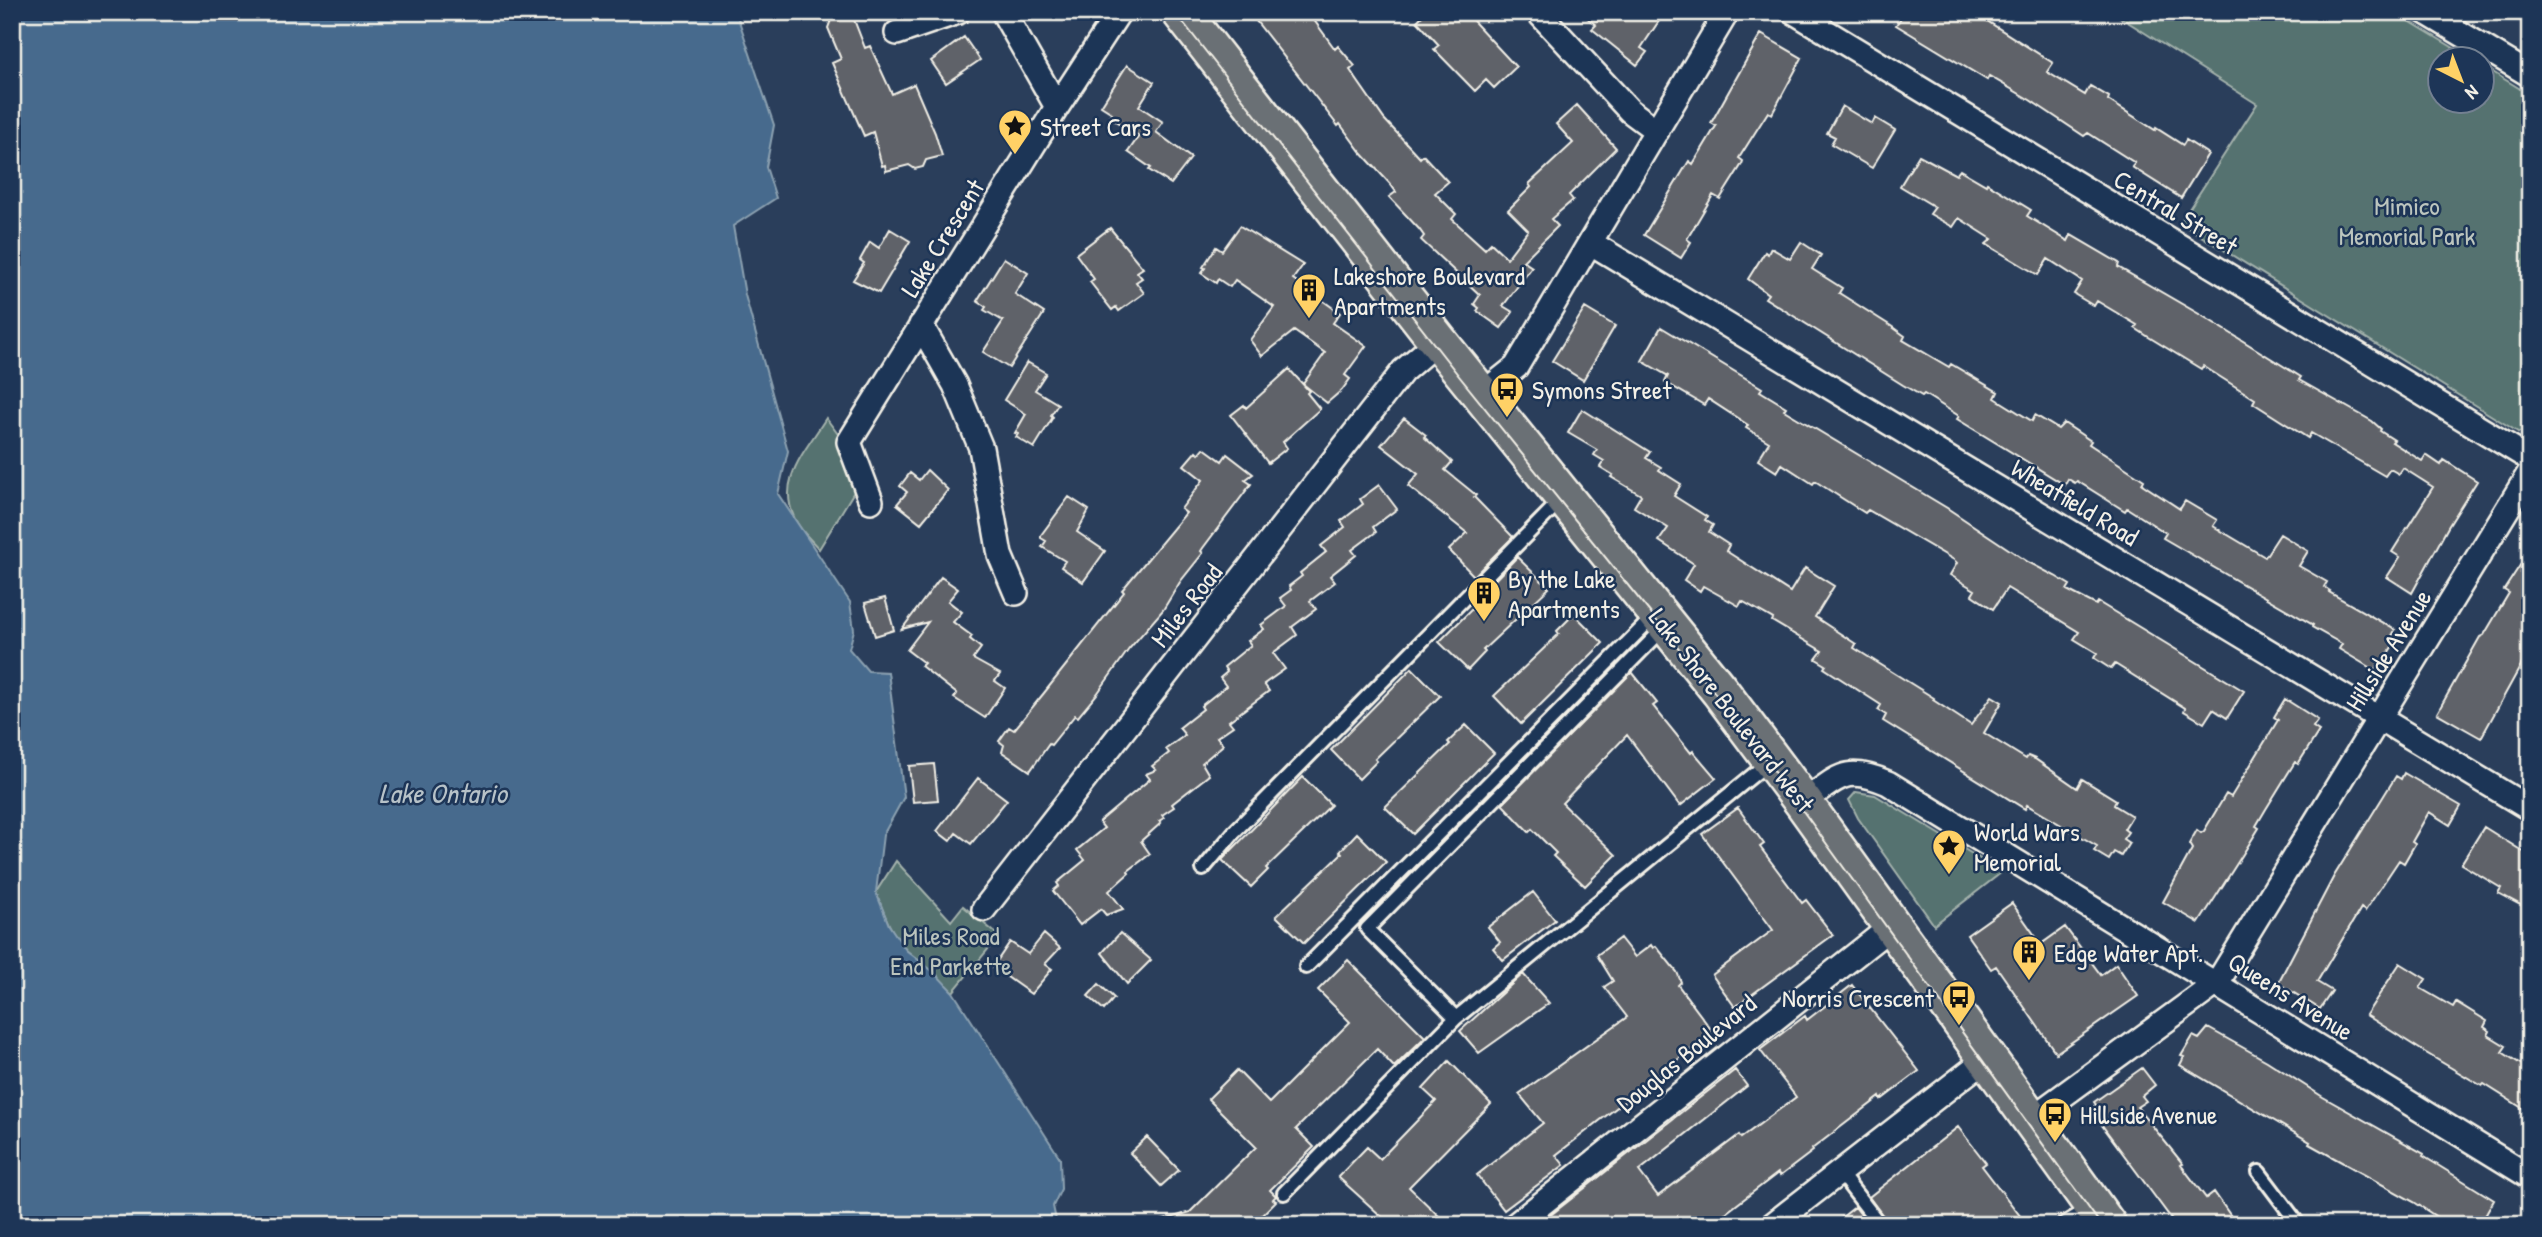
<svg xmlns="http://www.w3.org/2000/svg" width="2542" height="1237" viewBox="0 0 2542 1237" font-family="'Patrick Hand',sans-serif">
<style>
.green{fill:#547270;stroke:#a4b2ac;stroke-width:2}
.water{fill:#466b8d;stroke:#8ca1b1;stroke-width:2}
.building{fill:#5f6269;stroke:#f4f1e8;stroke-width:2}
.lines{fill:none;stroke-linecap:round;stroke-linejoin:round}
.service-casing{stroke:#f4f1e8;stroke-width:18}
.minor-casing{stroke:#f4f1e8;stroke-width:28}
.primary-casing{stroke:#f4f1e8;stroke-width:42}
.service{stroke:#1d3557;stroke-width:12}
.minor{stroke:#1d3557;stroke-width:23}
.primary{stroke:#6b7074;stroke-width:37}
.tram{stroke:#f4f1e8;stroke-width:2}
.labels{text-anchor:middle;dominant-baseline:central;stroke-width:5;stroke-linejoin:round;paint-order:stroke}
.poi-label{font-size:26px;fill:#f4f1e8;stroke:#1d3557;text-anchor:start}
.park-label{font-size:26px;fill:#bcc5be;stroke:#1d3557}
.street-label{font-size:26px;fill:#f4f1e8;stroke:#1d3557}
.water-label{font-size:28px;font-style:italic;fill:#b7c2c8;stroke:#1d3557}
</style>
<rect width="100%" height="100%" fill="#2a3e5b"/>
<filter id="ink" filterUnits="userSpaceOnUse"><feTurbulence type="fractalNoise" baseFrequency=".0143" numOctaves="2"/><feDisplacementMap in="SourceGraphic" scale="14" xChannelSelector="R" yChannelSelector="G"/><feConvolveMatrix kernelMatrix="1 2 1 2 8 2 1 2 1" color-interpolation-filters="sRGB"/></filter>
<g filter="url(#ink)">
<path class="green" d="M2112,12H2394L2472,59L2440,60V102H2482L2483,66L2530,95V432H2518L2180,223L2257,104Z
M826,418L866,472L819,549C812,541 802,532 797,523C774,482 805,452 826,418Z
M1856,792L1875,795L2002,872L1934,925L1858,818L1849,800Z
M896,861L951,921L963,906L999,936L953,992C939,977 922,965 907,951C892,936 883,912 876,892Z"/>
<path class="water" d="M12,12H736L774,125L766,167L776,198L733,226L745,295L788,451L778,494L850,602L854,630L849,649L868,671L888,672L904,797L883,835L876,892L889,925L906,950L935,973L953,992L1060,1158L1061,1189L1053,1206L1057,1225H12Z"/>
<path class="building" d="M834,12H851L865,48L870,46L892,94L914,84L935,133L942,156L926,160L923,167L915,169L909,165L886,171L885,165L882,166L873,132L864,136L832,63L841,59L828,28Z
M1249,12H1308L1335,49L1338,46L1355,66L1350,70L1384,119L1420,158L1423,155L1448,182L1435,193L1456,214L1452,219L1485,249L1491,243L1507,258L1528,230L1508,210L1531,187L1529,184L1573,143L1556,124L1577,105L1616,148L1569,195L1573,200L1551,219L1558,226L1523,261L1532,267L1503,306L1513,312L1501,328L1477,311L1479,308L1474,304L1480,295L1421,240L1424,236L1419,229L1389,197L1396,192L1391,185L1360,151L1340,124L1338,126Z
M1426,12H1465L1516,67L1494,88L1486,80L1475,91L1434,49L1439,45L1417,21Z
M1580,12H1665L1641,48L1647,52L1637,65L1592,29L1596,25Z
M1905,12H1973L2053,63L2047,72L2085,95L2090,86L2109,97L2108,100L2155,130L2156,128L2183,145L2186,140L2208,154L2181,198L2132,167L2135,163L2088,133L2084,136L2030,100L1989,76L1987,80L1896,25Z
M1761,34L1802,58L1772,114L1768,112L1739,158L1743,161L1742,164L1720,199L1713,195L1687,239L1691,242L1681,258L1644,235L1689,161L1693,164L1716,126L1711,123Z
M964,37L980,60L946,83L931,61Z
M1127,65L1154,82L1139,106L1163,122L1156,132L1191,158L1171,184L1149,170L1151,168L1128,152L1139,136L1109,117L1112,113L1101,106Z
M1842,106L1872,124L1875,118L1895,130L1872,168L1831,144L1835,137L1827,133Z
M1919,155L1956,175L1960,170L1986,185L1987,183L2031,210L2027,216L2068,241L2071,235L2119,263L2118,267L2206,318L2301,377L2299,380L2372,421L2381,429L2380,431L2394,440L2392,442L2422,461L2426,455L2441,465L2444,460L2477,481L2448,527L2412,593L2387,577L2400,557L2392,552L2433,487L2403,468L2399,474L2390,469L2385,476L2311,433L2308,438L2253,403L2255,399L2203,366L2201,369L2147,336L2135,328L2137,325L2097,301L2094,306L2074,294L2082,281L2048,259L2038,275L1986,244L1992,239L1959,218L1953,227L1930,214L1935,207L1900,186Z
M1240,226L1303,265L1293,279L1340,313L1333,323L1366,346L1345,375L1350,379L1342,390L1327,403L1303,384L1325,353L1294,331L1262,356L1250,340L1274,307L1235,280L1230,287L1218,279L1216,283L1201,273L1205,268L1203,267L1216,247L1222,251Z
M1110,228L1143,268L1137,272L1142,278L1136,282L1144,293L1119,311L1116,307L1112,310L1090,282L1094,279L1076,254Z
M890,229L910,241L879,293L853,280L864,263L860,260L870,242L879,248Z
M1801,242L1821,255L1812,269L1842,288L1839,293L1891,326L1905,336L1903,340L1949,367L1951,364L1998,392L1995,398L2032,421L2035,415L2058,429L2064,423L2091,441L2089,444L2144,480L2142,484L2180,509L2185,501L2217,520L2213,526L2265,557L2280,534L2308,551L2299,566L2327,582L2324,587L2330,591L2329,592L2395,630L2392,636L2397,639L2380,666L2378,665L2374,670L2339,649L2342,644L2312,627L2313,625L2163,538L2166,533L2127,508L2125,511L2077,481L2075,483L2068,479L2065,485L1957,419L1959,416L1924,394L1922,396L1903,385L1765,298L1768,294L1748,279L1765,252L1768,254L1771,248L1790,259Z
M1004,258L1028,273L1015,294L1044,313L1009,368L983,352L1003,321L984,310L986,307L977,301Z
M1585,308L1615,326L1583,380L1552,361Z
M1661,327L1762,388L1760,391L1786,407L1784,410L1947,508L2028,562L2055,576L2070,585L2067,590L2096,605L2098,602L2244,691L2227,718L2213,709L2204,723L2184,711L2185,708L2115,664L2111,669L2094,658L2097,653L2074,639L2079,632L2007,588L1993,609L1972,595L1975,590L1950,575L1957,563L1954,560L1868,510L1865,513L1815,481L1813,484L1782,464L1777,472L1758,460L1769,442L1746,428L1748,425L1708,399L1704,405L1665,382L1668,376L1642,361Z
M1027,362L1046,373L1035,390L1058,404L1051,415L1053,417L1034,448L1016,437L1018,434L1015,433L1026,414L1004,400Z
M1289,369L1309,391L1307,393L1320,409L1283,442L1287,448L1268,463L1231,415L1244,405L1246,408Z
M1582,409L1650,452L1646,458L1661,467L1659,470L1681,484L1674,496L1707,517L1705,520L1713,525L1709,532L1729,545L1726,551L1790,592L1805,568L1834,586L1815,617L1856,644L1854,648L1934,698L1933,700L1971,725L1992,696L2002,702L1984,733L2026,759L2028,756L2035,759L2077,788L2082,779L2116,800L2114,805L2132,816L2124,829L2128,832L2123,839L2129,843L2121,856L2114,852L2109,860L2094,851L2097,846L2027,805L2025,809L1883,721L1886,715L1878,710L1881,705L1824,668L1826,665L1816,659L1822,651L1772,621L1773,619L1742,601L1739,606L1703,586L1700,591L1684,580L1694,564L1659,541L1668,528L1634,507L1641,495L1611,477L1613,475L1600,467L1604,461L1594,455L1597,450L1568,433Z
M1404,418L1426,435L1424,437L1452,462L1445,470L1476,495L1474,497L1513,537L1474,576L1449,550L1467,533L1408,486L1418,474L1381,445Z
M1204,448L1222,461L1227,454L1253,474L1245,480L1251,484L1203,548L1201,551L1203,553L1180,582L1163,610L1129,649L1097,694L1078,717L1075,715L1051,745L1049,744L1030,771L1002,752L1004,745L999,741L1009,727L1014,730L1044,693L1124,592L1122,590L1186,513L1181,509L1203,480L1184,465L1196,451L1199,454Z
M927,470L948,490L921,523L897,504L907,492L900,486L910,473L919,480Z
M1379,485L1397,509L1373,527L1376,532L1352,550L1356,555L1330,576L1335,582L1310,601L1316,609L1292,627L1297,635L1273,653L1285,669L1264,684L1269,691L1229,721L1233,726L1217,737L1223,745L1202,763L1209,775L1172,804L1174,807L1162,815L1164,818L1159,821L1161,823L1141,841L1150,854L1128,871L1129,873L1109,891L1123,909L1106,915L1101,909L1080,925L1053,891L1059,886L1057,883L1085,860L1077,850L1104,828L1099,822L1150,779L1146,774L1156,770L1152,766L1169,753L1166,749L1185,735L1179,728L1203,709L1201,706L1226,686L1220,678L1227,672L1224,667L1251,645L1248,641L1264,629L1261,625L1286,606L1280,598L1291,590L1289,586L1302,576L1300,573L1326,552L1321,546L1345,527L1341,521L1363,504L1360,499Z
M1069,497L1089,510L1077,532L1105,551L1083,582L1061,567L1065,561L1042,547L1046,541L1041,538V535Z
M2530,550V649L2481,738L2437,713L2480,637L2484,635L2509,593L2504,590Z
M1517,557L1549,588L1483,650L1485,652L1468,670L1439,642L1489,592L1486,589Z
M941,577L958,589L948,601L962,612L953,622L972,636L970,639L981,648L973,659L1000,674L995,681L1005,688L985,718L954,698L957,694L921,666L924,663L907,650L928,622L902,629Z
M885,598L894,630L875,636L865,603Z
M1574,614L1603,643L1521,724L1494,696L1559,634L1557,631Z
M1412,668L1440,696L1375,759L1377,761L1359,779L1331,750Z
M1632,672L1657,703L1653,706L1691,753L1693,751L1716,778L1680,806L1627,735L1562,803L1616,855L1585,886L1553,856L1556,853L1532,829L1529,832L1502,804Z
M2285,699L2318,720L2313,727L2319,731L2298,764L2295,762L2266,809L2256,826L2259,828L2243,854L2199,923L2163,902L2192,849L2189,844L2197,830L2201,833L2204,831L2226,794L2231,797L2278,720L2274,717Z
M1466,725L1494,753L1413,834L1385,807L1450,744L1448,742Z
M934,764L938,800L913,802L909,766Z
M2404,773L2461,806L2450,825L2429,812L2412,842L2415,844L2404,863L2399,860L2365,911L2361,908L2317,982L2332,991L2320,1009L2278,983L2334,876L2396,776L2401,779Z
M1303,777L1331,805L1266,868L1268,870L1251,887L1222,860Z
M978,778L1007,800L971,844L956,833L950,841L937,831Z
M1738,808L1764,844L1760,847L1802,903L1806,900L1833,935L1735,1007L1712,975L1773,930L1702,834Z
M2484,827L2530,856V910L2498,893L2501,888L2461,864Z
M1357,833L1386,862L1304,943L1276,916L1342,853L1340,851Z
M1533,892L1555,920L1503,960L1493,948L1500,942L1488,927Z
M2012,903L2041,944L2065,927L2101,975L2116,964L2138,996L2056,1053L1996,966L1991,969L1967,935Z
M1120,933L1151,960L1127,984L1102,953Z
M1044,934L1060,948L1045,964L1052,969L1031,994L993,967L1010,942L1028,954Z
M1620,938L1635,957L1651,945L1653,948L1656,946L1677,972L1681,982L1678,985L1713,1032L1556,1155L1564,1165L1504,1210L1477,1175L1543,1123L1519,1094L1627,1017L1604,987L1613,981L1597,955Z
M1348,960L1425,1037L1394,1067L1377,1049L1296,1129L1314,1147L1270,1190L1276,1196L1273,1199L1276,1201L1252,1225H1162L1161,1221L1190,1212L1256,1147L1208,1099L1237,1070L1269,1103L1350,1022L1318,990Z
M2400,963L2426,979L2420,988L2453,1007L2456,1002L2487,1021L2484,1027L2490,1031L2488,1035L2506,1046L2502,1052L2530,1070V1113L2484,1084L2482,1086L2426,1053L2366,1015Z
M1523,974L1549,1003L1479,1053L1460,1031Z
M1099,984L1114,998L1104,1010L1088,996Z
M1852,985L1919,1071L1881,1100L1880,1097L1812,1149L1813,1151L1780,1176L1778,1173L1710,1225H1538L1735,1070L1747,1086L1639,1171L1658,1196L1739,1135L1741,1138L1796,1097L1760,1050L1805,1016L1807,1020Z
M2208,1028L2267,1061L2323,1097L2424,1154L2423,1156L2494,1200L2480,1225H2449L2414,1202L2309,1144L2310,1142L2180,1065L2184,1057L2181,1056L2193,1036L2199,1039Z
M1449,1061L1491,1104L1409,1187L1448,1225H1391L1338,1177L1367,1147L1380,1159L1436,1101L1423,1089Z
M2142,1068L2155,1085L2142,1096L2146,1101L2137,1107L2183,1164L2181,1165L2206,1198L2214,1192L2237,1225H2176L2090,1109L2096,1105L2094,1102Z
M1958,1127L1986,1163L1982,1166L2027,1225H1889L1869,1197Z
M1147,1137L1179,1170L1161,1186L1130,1153Z
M1855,1207L1869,1225H1832Z"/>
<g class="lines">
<g class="service-casing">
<path id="service" d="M1664,628L1367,929L1456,1018L1769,762
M1203,869L1235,831L1561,500
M1306,967L1655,615
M2259,1172L2299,1225
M1840,1173L1880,1225
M1284,1193L1456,1018
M2062,1225L2092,1207"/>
</g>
<g class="minor-casing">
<path id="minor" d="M1003,12L1057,107
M1538,12L1630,111L1657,131
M1794,12L2530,459
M2425,12L2530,75
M897,33L958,12
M1591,243L2530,809
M921,325L955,385L981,448L1000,555L1016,593
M1481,395L1516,367L1727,12
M871,501L849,442L1057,107L1119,12
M1803,802C1839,778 1844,764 1888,783L2530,1177
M984,909L1403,371L1438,341
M2031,1119L2217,983L2530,472
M1515,1225L1892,926
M1772,1225L1987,1058"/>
</g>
<g class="primary-casing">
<path id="primary" d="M1181,12L1438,341L1720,691L1803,802L2107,1225"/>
</g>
<use href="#service" class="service"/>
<use href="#minor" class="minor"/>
<use href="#primary" class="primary"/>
<path class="tram" d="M1175,12L1459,376L1744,729L2101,1225"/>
</g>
</g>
<defs>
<g id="sight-pin" transform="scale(1.75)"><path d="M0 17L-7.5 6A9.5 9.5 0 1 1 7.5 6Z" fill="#ffd166" stroke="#1d3557"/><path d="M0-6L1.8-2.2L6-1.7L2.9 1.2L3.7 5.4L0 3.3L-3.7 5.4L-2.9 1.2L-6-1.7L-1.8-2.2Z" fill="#111"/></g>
<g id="building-pin" transform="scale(1.75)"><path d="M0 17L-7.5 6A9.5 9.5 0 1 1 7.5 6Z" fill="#ffd166" stroke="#1d3557"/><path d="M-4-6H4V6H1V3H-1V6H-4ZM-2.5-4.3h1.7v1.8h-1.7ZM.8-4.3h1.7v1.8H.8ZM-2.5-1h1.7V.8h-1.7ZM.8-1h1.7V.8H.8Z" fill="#111"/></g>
<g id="bus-pin" transform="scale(1.75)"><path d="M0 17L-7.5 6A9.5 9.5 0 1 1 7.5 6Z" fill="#ffd166" stroke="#1d3557"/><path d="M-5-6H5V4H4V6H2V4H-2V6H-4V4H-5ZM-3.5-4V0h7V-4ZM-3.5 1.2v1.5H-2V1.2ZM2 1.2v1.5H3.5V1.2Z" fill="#111"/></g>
</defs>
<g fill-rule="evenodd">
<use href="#sight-pin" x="1015" y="126"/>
<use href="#building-pin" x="1309" y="290"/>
<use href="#bus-pin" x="1507" y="389"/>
<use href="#building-pin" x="1484" y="593"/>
<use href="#sight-pin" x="1949" y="846"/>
<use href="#building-pin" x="2029" y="952"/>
<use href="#bus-pin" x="1959" y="997"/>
<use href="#bus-pin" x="2055" y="1114"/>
</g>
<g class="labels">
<g class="poi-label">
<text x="1040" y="126">Street Cars</text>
<text x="1334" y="275">Lakeshore Boulevard<tspan x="1334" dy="30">Apartments</tspan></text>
<text x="1532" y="389">Symons Street</text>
<text x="1508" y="578">By the Lake<tspan x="1508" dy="30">Apartments</tspan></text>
<text x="1974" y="831">World Wars<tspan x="1974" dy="30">Memorial</tspan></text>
<text x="2054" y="952">Edge Water Apt.</text>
<text x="1934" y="997" text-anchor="end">Norris Crescent</text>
<text x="2080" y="1114">Hillside Avenue</text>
</g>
<g class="park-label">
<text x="2407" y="205">Mimico<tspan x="2407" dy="30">Memorial Park</tspan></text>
<text x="951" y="935">Miles Road<tspan x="951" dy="30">End Parkette</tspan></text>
</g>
<g class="street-label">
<text transform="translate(2176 212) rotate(31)">Central Street</text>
<text transform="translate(942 238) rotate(-58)">Lake Crescent</text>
<text transform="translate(2075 502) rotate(31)">Wheatfield Road</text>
<text transform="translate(1186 605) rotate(-52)">Miles Road</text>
<text transform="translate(2388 650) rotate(-58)">Hillside Avenue</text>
<text transform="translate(1732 710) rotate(52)">Lake Shore Boulevard West</text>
<text transform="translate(2291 996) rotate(32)">Queens Avenue</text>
<text transform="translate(1686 1053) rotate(-39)">Douglas Boulevard</text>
</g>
<g class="water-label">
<text x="443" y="793">Lake Ontario</text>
</g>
</g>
<rect width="2542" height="1237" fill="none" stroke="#1d3557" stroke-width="42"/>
<rect x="21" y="21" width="2500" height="1195" fill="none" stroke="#f4f1e8" stroke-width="2.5" filter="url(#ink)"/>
<g transform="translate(2461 80) rotate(138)"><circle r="33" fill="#1d3557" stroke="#738091" stroke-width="2"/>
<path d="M0-5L12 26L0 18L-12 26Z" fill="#ffd166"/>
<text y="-10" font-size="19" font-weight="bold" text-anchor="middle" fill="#f4f1e8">N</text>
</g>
</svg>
